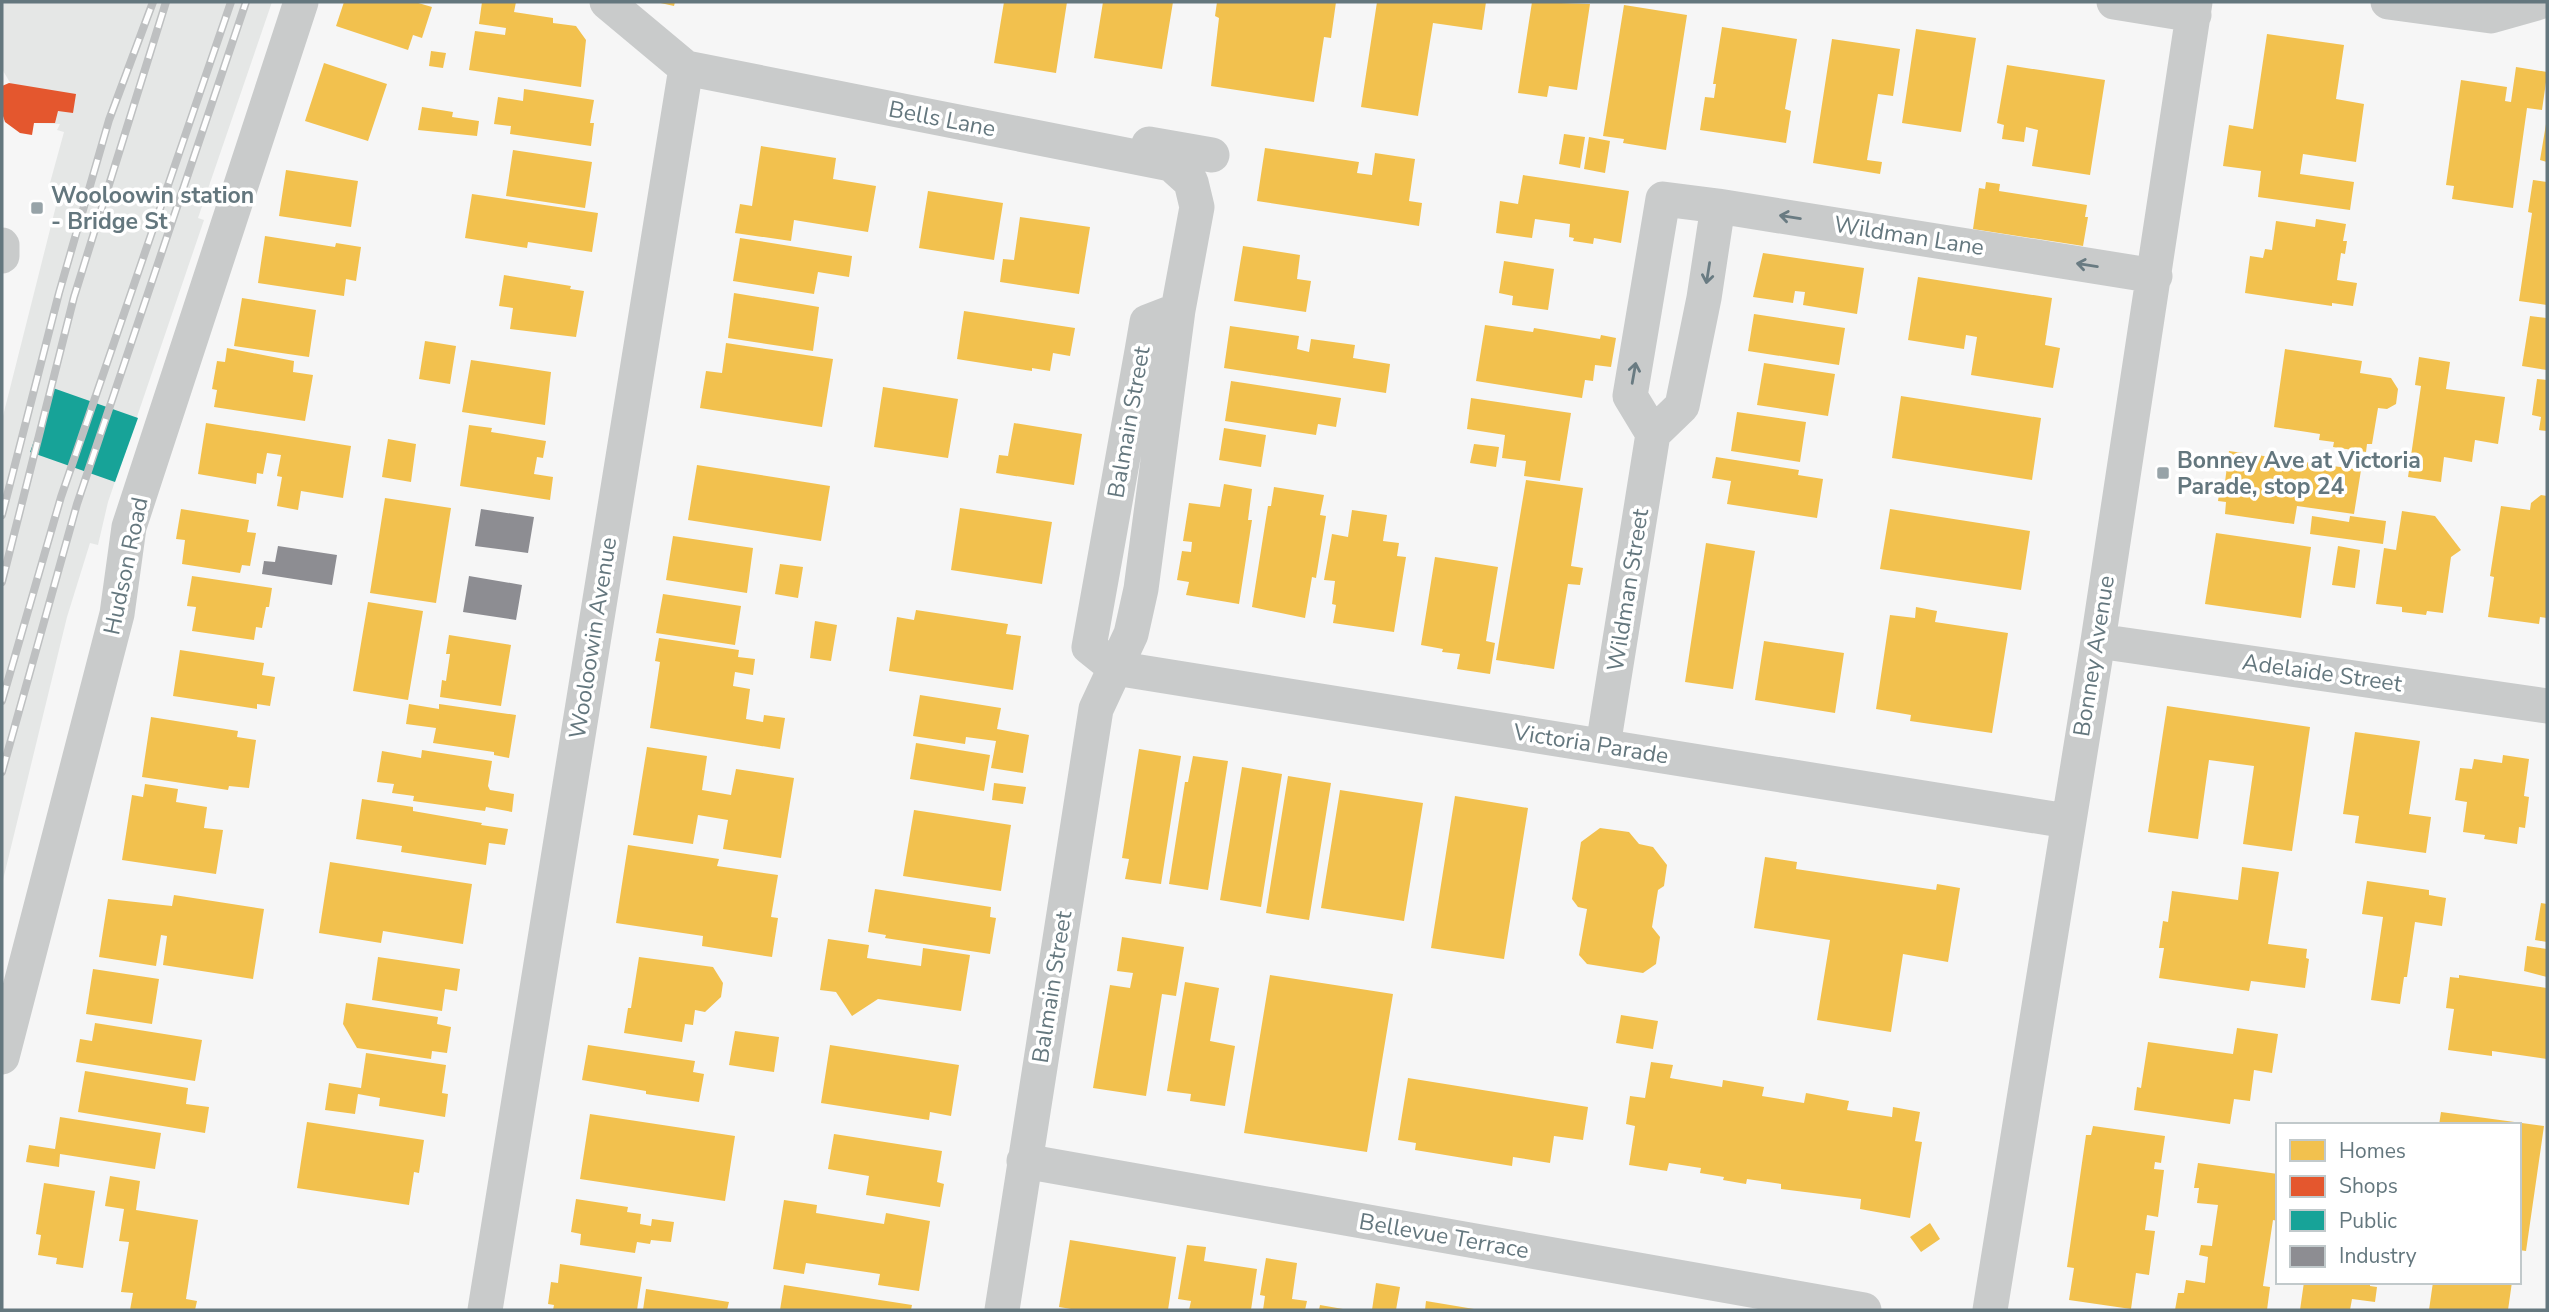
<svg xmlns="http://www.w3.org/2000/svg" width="2549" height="1312" viewBox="0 0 2549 1312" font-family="'Nunito Sans',sans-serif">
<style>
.built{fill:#e5e7e6}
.homes{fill:#f2c14e}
.shops{fill:#e4572e}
.public{fill:#17a398}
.industry{fill:#8d8d92}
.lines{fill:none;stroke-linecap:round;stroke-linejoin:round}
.minor{stroke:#c9cbcb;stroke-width:35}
.rail-casing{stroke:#bec0c1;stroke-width:8}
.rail{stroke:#fff;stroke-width:5;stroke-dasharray:16;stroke-linecap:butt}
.oneway{stroke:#697b82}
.poi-dot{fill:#97a3a8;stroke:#fff;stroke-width:2.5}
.labels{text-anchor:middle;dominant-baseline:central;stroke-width:7;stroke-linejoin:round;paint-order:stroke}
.street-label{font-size:23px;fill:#64777e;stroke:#fff}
.poi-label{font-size:23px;font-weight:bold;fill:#64777e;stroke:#fff;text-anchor:start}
</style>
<rect width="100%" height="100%" fill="#f6f6f6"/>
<path class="built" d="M2,2H272L198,218L204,220L108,502L98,545L90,543L67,617L2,884V420L61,186L50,183L64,132L57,130L60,124L34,123L2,69Z"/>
<path class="homes" d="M344,2H415L432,7L422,38L413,35L408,50L336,26Z
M482,2H516L514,12L553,18V23L576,26L586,40L581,87L469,70L475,31L505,35L506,28L479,24Z
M656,2H675L674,6Z
M1004,2H1067L1056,73L994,63Z
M1103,2H1173L1162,69L1094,58Z
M1217,2H1336L1331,38L1324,37L1314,102L1211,86L1219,18L1215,16Z
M1377,2H1486L1482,30L1433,23L1418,116L1361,107Z
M1532,2L1590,4L1577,90L1549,86L1547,97L1518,93Z
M1624,5L1687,15L1666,150L1623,143L1624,139L1603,136Z
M1722,27L1797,39L1785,109L1791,111L1786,143L1700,130L1705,97L1714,98L1716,84H1713Z
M1916,29L1976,38L1961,132L1902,123Z
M2267,34L2344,45L2336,99L2364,104L2356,162L2303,154L2300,174L2354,182L2350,210L2258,197L2261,171L2223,166L2229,125L2253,129Z
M1832,39L1900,49L1893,96L1878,94L1867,160L1882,162L1880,174L1813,163Z
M431,51L446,53L443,68L429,66Z
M324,63L387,84L368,141L305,121Z
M2007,65L2105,80L2090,175L2032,166L2038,130L2026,127L2024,142L2002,139L2004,125L1997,123Z
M2516,67L2547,72V75L2542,110L2527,108L2513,208L2452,199L2454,186L2446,185L2461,80L2507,87L2505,101L2511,102Z
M524,89L594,100L590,123H594L591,146L510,134L511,126L494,124L498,97L523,101Z
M422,107L453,112L452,117L479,121L477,136L418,130Z
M2546,124H2547V162L2540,160Z
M1564,134L1585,137L1580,168L1559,164Z
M1589,137L1610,141L1605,173L1584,169Z
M761,146L836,158L833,179L876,186L868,232L794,220L791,241L735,233L740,204L752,206Z
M1265,148L1359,162L1357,173L1372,175L1375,153L1415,159L1409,201L1422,203L1419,226L1257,201Z
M513,150L592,162L585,208L506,196Z
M286,170L358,181L351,227L279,216Z
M1523,175L1629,191L1621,243L1594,238L1593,244L1573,241L1574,238L1569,237L1570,224L1535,219L1532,238L1496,233L1500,201L1518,204Z
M2533,180L2547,182V305L2519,301L2532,213L2528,212Z
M1986,182L2000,184L1999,191L2087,205L2085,217H2088L2083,246L1973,229L1979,188L1985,189Z
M928,191L1003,203L994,260L919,248Z
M472,194L598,213L592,252L528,242L527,248L465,238Z
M1020,217L1090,227L1079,294L1000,282L1003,259L1014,260Z
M2316,219L2346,224L2343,241H2347L2345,254L2341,253L2337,280L2357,283L2353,306L2332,303V306L2245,293L2250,256L2263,258L2265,249L2272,250L2276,221L2315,227Z
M265,236L335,247L336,243L361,247L356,281L346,279L344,296L258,283Z
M740,238L852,256L849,277L818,272L814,294L733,281Z
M1243,246L1300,255L1297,279L1311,281L1306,312L1234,301Z
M1763,253L1864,268L1857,314L1803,305L1805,292L1795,291L1793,303L1753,297Z
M1504,261L1554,269L1548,310L1512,305L1513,296L1499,293Z
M504,275L571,286L570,289L584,291L576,337L510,329L513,308L499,306Z
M1918,277L2052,298L2045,345L2060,348L2053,388L1971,375L1977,337L1966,335L1964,349L1908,340Z
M734,293L819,307L813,351L728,338Z
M242,298L316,310L309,357L234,346Z
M964,311L1075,328L1070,356L1053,353L1050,371L1032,368V371L957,359Z
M1754,314L1845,328L1839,365L1748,351Z
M2530,316L2547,318V370L2522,366Z
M1485,325L1533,332L1534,328L1600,339L1601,335L1616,338L1611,367L1595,365L1593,381L1585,380L1582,398L1476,381Z
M1230,326L1299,336L1297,349L1309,352L1311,339L1355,345L1353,358L1390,364L1386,393L1224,368Z
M425,341L456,346L450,384L419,379Z
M726,343L833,359L822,427L700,408L706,371L722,373Z
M227,348L294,361L293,372L313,375L305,421L214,407L217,390L212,389L217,361L225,362Z
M2285,349L2362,361L2360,373L2391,378L2398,389L2396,404L2387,409L2378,408L2372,444H2367L2366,452L2333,447L2334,442L2319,440L2320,434L2274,427Z
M2419,357L2450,362L2446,389L2505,397L2498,444L2475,440L2472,462L2444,457L2441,482L2408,477L2421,386L2415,385Z
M471,360L551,372L545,425L462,412Z
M1764,363L1835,374L1828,416L1757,405Z
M2537,379L2547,380V431L2539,430L2541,417L2532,415Z
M1231,381L1341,398L1336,427L1318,424L1316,435L1225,421Z
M883,387L958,399L948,458L874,447Z
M1901,396L2041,418L2032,480L1892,458Z
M1471,398L1571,413L1560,481L1524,476L1526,461L1502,458L1505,435L1467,429Z
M1737,412L1806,422L1800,462L1731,451Z
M206,423L351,446L343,498L301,491L298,510L277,506L282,477L277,476L281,455L267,453L263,474L257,473L256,484L198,474Z
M1014,423L1082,434L1074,485L996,473L999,455L1008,456Z
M469,425L492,428L491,432L546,441L543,458L537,457L534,474L553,477L550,500L460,486Z
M1224,428L1266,435L1261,467L1219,460Z
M388,439L416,444L411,482L382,477Z
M1474,444L1499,447L1496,467L1470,463Z
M2229,451L2361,470L2354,514L2297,506L2294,524L2225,514L2226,502L2218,501L2221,481L2225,482Z
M1716,457L1799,470L1798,475L1823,479L1817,518L1727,504L1731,481L1712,478Z
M697,465L830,486L821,541L688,520Z
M1526,480L1583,488L1571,566L1583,568L1580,585L1568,584L1554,669L1496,660Z
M1224,484L1252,489L1248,520H1252L1239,604L1186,595L1189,582L1177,580L1182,551L1191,552L1192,542L1183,541L1189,503L1220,507Z
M1274,487L1324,495L1320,515L1326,516L1316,578L1312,577L1305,618L1252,607L1268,506H1271Z
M2541,495L2547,496V618L2540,617L2539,624L2488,617L2494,577L2490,576L2501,506L2530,510L2531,503Z
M385,498L451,508L436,603L370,593Z
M960,508L1052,522L1042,584L951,570Z
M181,509L249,520L247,532L256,533L250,566L242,565L240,573L182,564L185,540L176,539Z
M1890,509L2030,531L2021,590L1880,569Z
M1352,510L1387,515L1383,541L1399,543L1397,556L1406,557L1394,632L1333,623L1336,605L1332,604L1335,581L1324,580L1332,534L1348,537Z
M2402,511L2435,516L2461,550L2451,557L2443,613L2427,611L2426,615L2402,612V607L2376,604L2384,548L2396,550Z
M2312,516L2349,522L2350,516L2386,521L2383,544L2310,534Z
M2216,533L2311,547L2301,618L2205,604Z
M673,536L753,548L747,593L666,580Z
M1706,543L1755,551L1733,689L1685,682Z
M2338,546L2360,550L2355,588L2332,585Z
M1435,557L1498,567L1486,641L1495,643L1490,674L1457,669L1460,654L1442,652L1443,649L1421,645Z
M780,564L803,567L798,598L775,594Z
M192,576L272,588L269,607H266L262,628L256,627L254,640L192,631L196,607L187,606Z
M663,594L741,606L735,645L656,633Z
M368,602L423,611L408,700L353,691Z
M1916,607L1937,611L1935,622L2008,633L1992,733L1910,721L1911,715L1876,709L1890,615L1915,618Z
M916,610L1008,624L1006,634L1021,636L1013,690L889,671L897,617L914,620Z
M815,621L837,625L831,661L810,658Z
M449,635L511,645L501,706L440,697L442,680L446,681L450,654H446Z
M659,638L739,650L738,657L755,659L753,675L735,672L733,686L750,689L746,719L763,722L764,715L785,718L780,749L650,728L660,662L655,661Z
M1764,641L1844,653L1835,713L1755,700Z
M180,650L264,663L262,675L275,677L270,706L257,704V709L173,696Z
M920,695L1001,708L997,729L1029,735L1023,773L991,768L996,741L966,737L965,744L913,736Z
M409,704L439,709V704L516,715L509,758L494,755V752L433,743L436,728L406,724Z
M2167,706L2310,727L2292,851L2243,844L2254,766L2209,760L2198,839L2148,832Z
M151,717L238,731L237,737L256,740L249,788L229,786L228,790L142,777Z
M2355,732L2420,741L2409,814L2431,817L2426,853L2355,843L2359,816L2343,814Z
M916,743L990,755L984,791L910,779Z
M647,747L707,756L702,790L731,795L736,769L794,778L781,858L723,849L728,820L698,815L693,844L633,835Z
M1139,749L1181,756L1161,884L1125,879L1129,859L1122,858Z
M422,750L492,761L488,786L490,790L514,794L512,812L486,807L485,811L413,801L414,796L392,793L394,784L377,782L382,751L421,758Z
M2503,755L2529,759L2524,796L2529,797L2525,828L2519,827L2517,844L2484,839L2485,835L2463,832L2467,802L2455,800L2460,768L2472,769L2474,759L2502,763Z
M1193,756L1228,761L1208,890L1169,884L1185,782H1188Z
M1242,767L1282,774L1261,907L1220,900Z
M1288,776L1331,783L1309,920L1266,913Z
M994,783L1026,787L1023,804L992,800Z
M145,784L178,789L176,802L207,807L204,828L223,830L216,874L122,860L132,795L143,797Z
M1340,790L1423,803L1404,921L1321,908Z
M1455,796L1528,808L1504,959L1431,948Z
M362,799L413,807V811L482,823L481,825L508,829L505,845L489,843L486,865L401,852L402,846L356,839Z
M914,810L1011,825L1001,891L903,876Z
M1600,828L1629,832L1639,844L1653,847L1667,865L1664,886L1658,890L1652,927L1660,937L1656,964L1643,973L1587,964L1579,955L1587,909L1578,907L1572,899L1581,842Z
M628,845L719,859L717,866L778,875L771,917L778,918L772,957L702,946L703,936L616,923Z
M1765,857L1797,862L1796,869L1936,890L1937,884L1960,888L1948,962L1903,954L1891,1032L1817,1020L1830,940L1754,928Z
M330,862L472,884L463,944L383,931L381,943L319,933Z
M2242,867L2279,872L2268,944L2307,949L2306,958L2309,959L2305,988L2251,981L2249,991L2159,978L2164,948H2159L2163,921L2168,922L2172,891L2238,900Z
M2367,881L2429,890V895L2446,898L2442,926L2415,922L2407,977H2404L2400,1004L2371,1000L2383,917L2362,914Z
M875,889L991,907L990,917L996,918L990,954L885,938L886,935L868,932Z
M174,895L264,909L253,979L163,965L167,936L161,935L156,966L99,957L108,899L172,906Z
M2541,903L2547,904V942L2535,940Z
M1122,937L1184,947L1176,996L1162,994L1146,1096L1093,1088L1110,985L1130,988L1133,973L1117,971Z
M828,939L869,945L867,958L921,966L923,948L970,955L961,1011L878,999L852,1016L836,992L820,990Z
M2527,946L2547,949V977L2524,971Z
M378,957L460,969L457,991L445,989L442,1011L372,1000Z
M639,957L713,967L723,983L721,997L705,1012L695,1010L693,1025L685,1024L682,1042L624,1033L628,1008H631Z
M93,969L159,979L152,1024L86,1014Z
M1270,975L1393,994L1367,1152L1244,1133Z
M2459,975L2547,988V1059L2492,1051V1056L2448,1050L2454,1009L2446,1008L2450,977L2459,978Z
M1185,982L1219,988L1210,1041L1235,1046L1225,1106L1190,1101L1191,1094L1167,1091Z
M346,1003L438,1017L437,1024L451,1027L447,1053L432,1051L431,1059L357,1048L343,1024Z
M1621,1015L1658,1021L1653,1049L1616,1043Z
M95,1023L202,1040L195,1081L76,1062L80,1039L92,1041Z
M2237,1028L2278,1034L2272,1073L2254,1070L2250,1101L2234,1099L2230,1124L2134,1110L2137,1087L2141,1088L2148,1042L2233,1054Z
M735,1031L779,1037L774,1072L729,1065Z
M588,1045L695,1061L693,1072L704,1074L699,1102L646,1094V1091L582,1080Z
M830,1045L959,1065L951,1116L930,1112L929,1120L821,1103Z
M366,1053L446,1065L442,1093L448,1094L445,1117L379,1106L380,1098L358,1094L355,1114L325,1110L329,1083L361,1088Z
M1651,1062L1673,1065L1670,1078L1722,1087L1723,1080L1764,1087L1762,1096L1804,1103L1806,1093L1849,1101L1847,1110L1892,1117L1893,1107L1920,1112L1915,1141L1922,1142L1910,1218L1860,1209L1861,1199L1781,1189V1184L1747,1179L1746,1184L1723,1180L1724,1177L1700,1173L1701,1168L1669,1163L1667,1171L1629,1165L1635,1126L1626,1124L1630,1096L1645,1098Z
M85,1071L188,1088L186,1104L209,1107L205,1133L78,1112Z
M1408,1078L1588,1107L1583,1140L1554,1136L1550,1163L1513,1157L1512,1166L1415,1150L1416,1143L1398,1140Z
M2441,1112L2544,1126L2526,1251L2519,1250V1125H2439Z
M590,1114L735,1136L725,1201L580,1179Z
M60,1117L161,1133L155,1169L60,1154L59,1167L26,1162L29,1145L55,1149Z
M307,1122L424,1140L419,1173L414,1172L409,1205L297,1188Z
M2093,1126L2165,1136L2161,1163L2155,1162L2154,1169L2164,1170L2158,1217L2147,1215L2145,1230L2155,1231L2149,1275L2136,1273L2131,1309L2069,1300L2074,1268L2067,1267L2086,1135H2091Z
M834,1134L942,1151L937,1182L944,1184L940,1207L866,1195L869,1176L828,1169Z
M2198,1163L2278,1174V1221L2273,1220L2263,1286L2270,1287L2267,1310H2175L2178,1293H2184L2186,1280L2205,1283L2208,1257L2199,1255L2201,1245L2212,1246L2218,1205L2197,1203L2199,1188H2194Z
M110,1176L140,1181L136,1210L198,1220L186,1299L197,1301L195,1310H130L133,1293L121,1292L129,1242L119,1241L124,1209L105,1206Z
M44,1183L95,1191L83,1268L56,1264L57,1258L38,1255L41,1235L36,1234Z
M576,1199L628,1207L627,1212L641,1214L640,1224L651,1226L652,1219L674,1222L671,1242L651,1240L650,1244L637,1242L635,1253L580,1245L581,1234L571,1232Z
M784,1200L817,1205L816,1213L884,1224L886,1213L930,1221L919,1291L878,1285L880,1274L806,1263L804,1274L773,1269Z
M1930,1223L1940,1239L1921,1252L1910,1237Z
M1070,1240L1176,1257L1168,1310H1077L1059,1307Z
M1187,1245L1206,1247L1204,1261L1257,1269L1251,1310H1189L1191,1301L1178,1299Z
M1266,1258L1297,1263L1292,1299L1307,1301L1305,1310H1263L1265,1296L1260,1295Z
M560,1264L642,1277L637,1310H553L554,1305L548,1304L551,1282L558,1283Z
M2304,1282H2370V1286L2377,1287L2375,1302L2352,1299L2350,1310H2300Z
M2433,1282H2512L2508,1310H2429Z
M1376,1283L1400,1287L1396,1310H1372Z
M784,1285L912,1305L911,1310H780Z
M646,1289L729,1302L727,1310H643Z
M1426,1301L1474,1309L1473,1310H1425Z
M1320,1305L1343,1309L1342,1310H1319Z"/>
<path class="shops" d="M9,83L76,94L73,113L58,111L55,123H34L32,135L20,133L5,122L2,113V86Z"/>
<path class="public" d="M53,388L138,418L115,482L30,452Z"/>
<path class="industry" d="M481,509L534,517L528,553L475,546Z
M278,546L337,555L332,585L262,574L264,561L275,562Z
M469,576L522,585L516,620L463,612Z"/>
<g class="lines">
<path class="minor" d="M607,2L686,68L1171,164L1191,182L1197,207L1178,310L1141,589L1131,634L1096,709L1002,1310
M2114,2L2194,15
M2388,2L2491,16L2540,2
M1149,144L1212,155
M2,245V256
M1178,310L1147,322L1142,351L1089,647L1115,668L2067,821
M1653,434L1630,396L1663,199L1718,206L2155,276
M2098,641L2547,706
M1603,746L1653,434L1682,406L1704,298L1718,206
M2,1057L117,614L129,527L301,2
M1024,1161L1864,1310
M485,1310L686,68
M1990,1310L2098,641L2195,2"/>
<g class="rail-casing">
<path id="rail" d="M2,515L59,293L109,120L153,2
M2,582L74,297L166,2
M2,701L61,497L231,2
M2,772L77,504L246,2"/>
</g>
<use href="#rail" class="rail"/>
</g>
<defs><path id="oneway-shaft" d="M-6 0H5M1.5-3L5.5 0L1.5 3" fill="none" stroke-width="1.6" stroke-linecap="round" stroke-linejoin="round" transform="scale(1.75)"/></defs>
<g class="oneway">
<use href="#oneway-shaft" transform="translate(1790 217) rotate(-171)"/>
<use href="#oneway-shaft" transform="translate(2087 265) rotate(-171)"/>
<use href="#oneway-shaft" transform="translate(1708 273) rotate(99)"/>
<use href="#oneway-shaft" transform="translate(1634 373) rotate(-80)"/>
</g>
<g class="poi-dot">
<rect x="30" y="201" width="14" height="14" rx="3.5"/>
<rect x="2156" y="466" width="14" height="14" rx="3.5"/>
</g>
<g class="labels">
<g class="street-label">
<text transform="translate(942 119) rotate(11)">Bells Lane</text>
<text transform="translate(1909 236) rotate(9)">Wildman Lane</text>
<text transform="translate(1129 422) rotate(-80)">Balmain Street</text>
<text transform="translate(126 566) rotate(-78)">Hudson Road</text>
<text transform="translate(1628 590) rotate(-81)">Wildman Street</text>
<text transform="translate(593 638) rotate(-81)">Wooloowin Avenue</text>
<text transform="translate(2094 656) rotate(-81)">Bonney Avenue</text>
<text transform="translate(2322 673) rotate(8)">Adelaide Street</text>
<text transform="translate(1591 744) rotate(9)">Victoria Parade</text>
<text transform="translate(1052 987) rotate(-81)">Balmain Street</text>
<text transform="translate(1444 1236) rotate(10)">Bellevue Terrace</text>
</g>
<g class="poi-label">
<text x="51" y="195">Wooloowin station<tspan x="51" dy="26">- Bridge St</tspan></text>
<text x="2177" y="460">Bonney Ave at Victoria<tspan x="2177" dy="26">Parade, stop 24</tspan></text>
</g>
</g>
<rect width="2549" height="1312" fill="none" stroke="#64777e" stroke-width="7"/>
<rect x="2276" y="1123" width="245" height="161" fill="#ffffff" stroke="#c1c9cb" stroke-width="2"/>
<rect x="2290" y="1140" width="35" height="21" fill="#f2c14e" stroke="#c1c9cb" stroke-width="2"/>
<text x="2339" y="1158" font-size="21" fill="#64777e">Homes</text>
<rect x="2290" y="1176" width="35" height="21" fill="#e4572e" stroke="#c1c9cb" stroke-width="2"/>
<text x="2339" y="1193" font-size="21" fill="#64777e">Shops</text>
<rect x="2290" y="1210" width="35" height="21" fill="#17a398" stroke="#c1c9cb" stroke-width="2"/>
<text x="2339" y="1228" font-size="21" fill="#64777e">Public</text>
<rect x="2290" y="1246" width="35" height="21" fill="#8d8d92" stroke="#c1c9cb" stroke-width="2"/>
<text x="2339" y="1263" font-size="21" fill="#64777e">Industry</text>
</svg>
